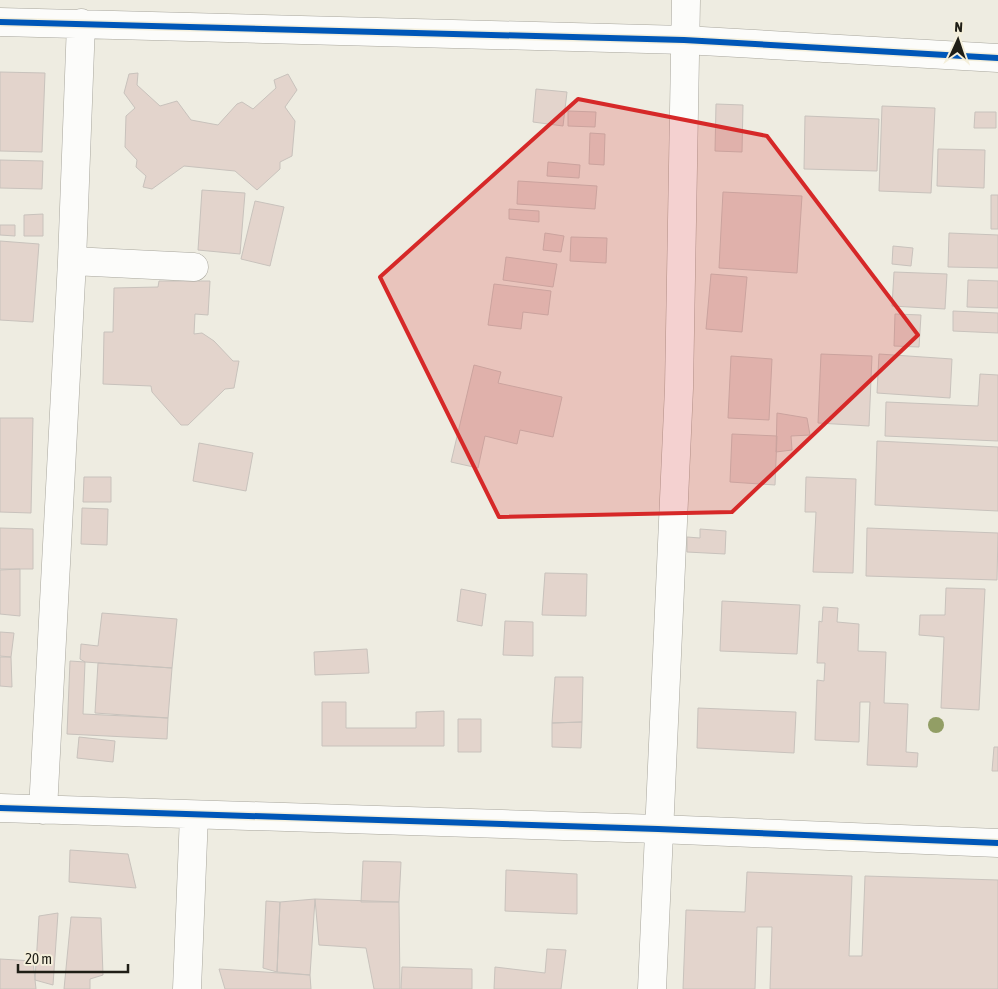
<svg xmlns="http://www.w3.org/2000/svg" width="998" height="989" viewBox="0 0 998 989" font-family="'Asap Condensed',sans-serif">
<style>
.building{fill:#e3d4cc;stroke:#c8c2bc}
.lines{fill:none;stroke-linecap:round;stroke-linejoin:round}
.minor-casing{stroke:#a8a69d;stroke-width:29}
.tertiary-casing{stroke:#a8a69d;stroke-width:29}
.minor{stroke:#fcfcfa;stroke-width:28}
.tertiary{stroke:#fcfcfa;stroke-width:28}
.cycleway-casing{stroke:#f4efdb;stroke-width:9}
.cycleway{stroke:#0057b8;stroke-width:6}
.tree{fill:#929e65}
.marked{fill:#d62828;fill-opacity:0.2;stroke:#d62828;stroke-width:4;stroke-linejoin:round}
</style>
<rect width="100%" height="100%" fill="#eeece1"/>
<path class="building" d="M0,72L45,73L42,152L0,151Z
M138,73L137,85L160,106L177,101L191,120L218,125L237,104L242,102L253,109L276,88L274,80L288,74L297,90L285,107L295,121L292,156L280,162V169L257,190L235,171L184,166L152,189L143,187L146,176L136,167L137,160L125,147L126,116L135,108L124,93L129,74Z
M536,89L567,92L563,126L533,122Z
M716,104L743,105L742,152L715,151Z
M882,106L935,108L931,193L879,191Z
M568,111L596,112L595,127L568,126Z
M975,112H996V128H974Z
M805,116L879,119L877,171L804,169Z
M590,133L605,134L604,165L589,164Z
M938,149L985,150L984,188L937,186Z
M0,160L43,161L42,189L0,188Z
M548,162L580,165L579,178L547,176Z
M518,181L597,186L595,209L517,204Z
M202,190L245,193L240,254L198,250Z
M723,192L802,196L797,273L719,268Z
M991,195H998V229H991Z
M255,201L284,207L270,266L241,259Z
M509,209L539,211V222L509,219Z
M43,214V236H24V215Z
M0,225H15V236L0,235Z
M545,233L564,236L561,252L543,250Z
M949,233L998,235V268L948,267Z
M571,237L607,238L606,263L570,261Z
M0,241L39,244L33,322L0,320Z
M893,246L913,248L911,266L892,264Z
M506,257L557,264L553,287L503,280Z
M894,272L947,274L945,309L892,306Z
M711,274L747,277L742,332L706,329Z
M968,280L998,281V308L967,307Z
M159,281H210L208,315L195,314L194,334L202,333L214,341L233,361H239L234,388L225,389L188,425H181L152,392L151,386L103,384L104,332H113L114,288L158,287Z
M494,284L551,291L548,315L523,312L521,329L488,325Z
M953,311L998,313V333L953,331Z
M895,314L921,315L919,347L894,346Z
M821,354L872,356L869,426L818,423Z
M879,354L952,359L950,398L877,393Z
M731,356L772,359L769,420L728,418Z
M474,365L501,372L498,383L562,397L553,437L520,430L517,444L485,436L478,468L451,462Z
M980,374L998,375V441L885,436L886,402L978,406Z
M777,413L807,418L810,435L791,436L792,450L776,452Z
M0,418H33L31,513L0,512Z
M732,434L777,436L775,485L730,482Z
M877,441L998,447V511L875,505Z
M199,443L253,453L246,491L193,481Z
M84,477H111V502H83Z
M806,477L856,479L853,573L813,572L816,512H805Z
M82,508L108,509L107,545L81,544Z
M0,528L33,529V569H0Z
M867,528L998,533L997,580L866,576Z
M700,529L726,531L725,554L687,552V537L700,538Z
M20,569V616L0,614V570Z
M545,573L587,574L586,616L542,615Z
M946,588L985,589L979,710L941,708L944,637L919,635L920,615H945Z
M461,589L486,594L482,626L457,621Z
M722,601L800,605L797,654L720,651Z
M823,607L838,608L837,622L859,624L858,651L886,652L884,703L908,704L906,752L918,753L917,767L867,765L870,702H860L859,742L815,740L817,680L824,681L825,663H817L819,621L822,622Z
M102,613L177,619L172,668L85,662L80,659L81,644L98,646Z
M505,621L533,622V656L503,655Z
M0,632L14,633L11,657L0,656Z
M367,649L369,673L315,675L314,652Z
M0,657H11L12,687L0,686Z
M70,661L85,662L83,714L168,718L167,739L67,734Z
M98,663L172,668L168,718L95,713Z
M555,677H583L582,722L552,723Z
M322,702H346V728H416V712L444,711V746H322Z
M698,708L796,712L794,753L697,748Z
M458,719H481V752H458Z
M582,722L581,748L552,747V723Z
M79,737L115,741L113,762L77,758Z
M994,747H998V771H992Z
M70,850L128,854L136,888L69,882Z
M363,861L401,862L399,902H361Z
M506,870L577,874V914L505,911Z
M747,872L852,876L849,956H862L865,876L998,880V989H770L772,927H757L755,989H683L686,910L745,912Z
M315,899L399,902L400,989H374L366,948L319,945Z
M315,899L310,975L277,972L280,902Z
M266,901L280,902L277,972L263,968Z
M58,913L53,985L35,980L39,916Z
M71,917L101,918L103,975L90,979V989H64Z
M547,949L566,950L561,989H494L495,967L545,973Z
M0,959L33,961L36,989H0Z
M402,967L472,969V989H401Z
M219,969L310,975L311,989H225Z"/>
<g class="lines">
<g class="minor-casing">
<path id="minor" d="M0,22L684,40L998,58
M72,261L194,267
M0,808L658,829L998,843
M43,810L72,261L81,23
M187,989L194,815"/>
</g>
<g class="tertiary-casing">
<path id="tertiary" d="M652,989L679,388L686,0"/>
</g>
<use href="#minor" class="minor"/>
<use href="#tertiary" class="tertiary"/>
<g class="cycleway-casing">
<path id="cycleway" d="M0,22L684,40L998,58
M0,808L658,829L998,843"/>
</g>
<use href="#cycleway" class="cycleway"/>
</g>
<circle class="tree" cx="936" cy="725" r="8"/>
<path class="marked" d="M578,99L767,136L918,335L732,512L499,517L380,277Z"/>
<g transform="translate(958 40) rotate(3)" stroke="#f4efdb" stroke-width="4" paint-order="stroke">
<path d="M0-4L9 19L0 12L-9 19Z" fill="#1f1e16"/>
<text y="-8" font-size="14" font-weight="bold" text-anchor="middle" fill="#1f1e16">N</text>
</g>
<path d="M18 964v8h110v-8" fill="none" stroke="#1f1e16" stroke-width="2.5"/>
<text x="25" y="964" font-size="15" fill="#1f1e16" stroke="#f4efdb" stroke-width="4" paint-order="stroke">20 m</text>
</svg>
